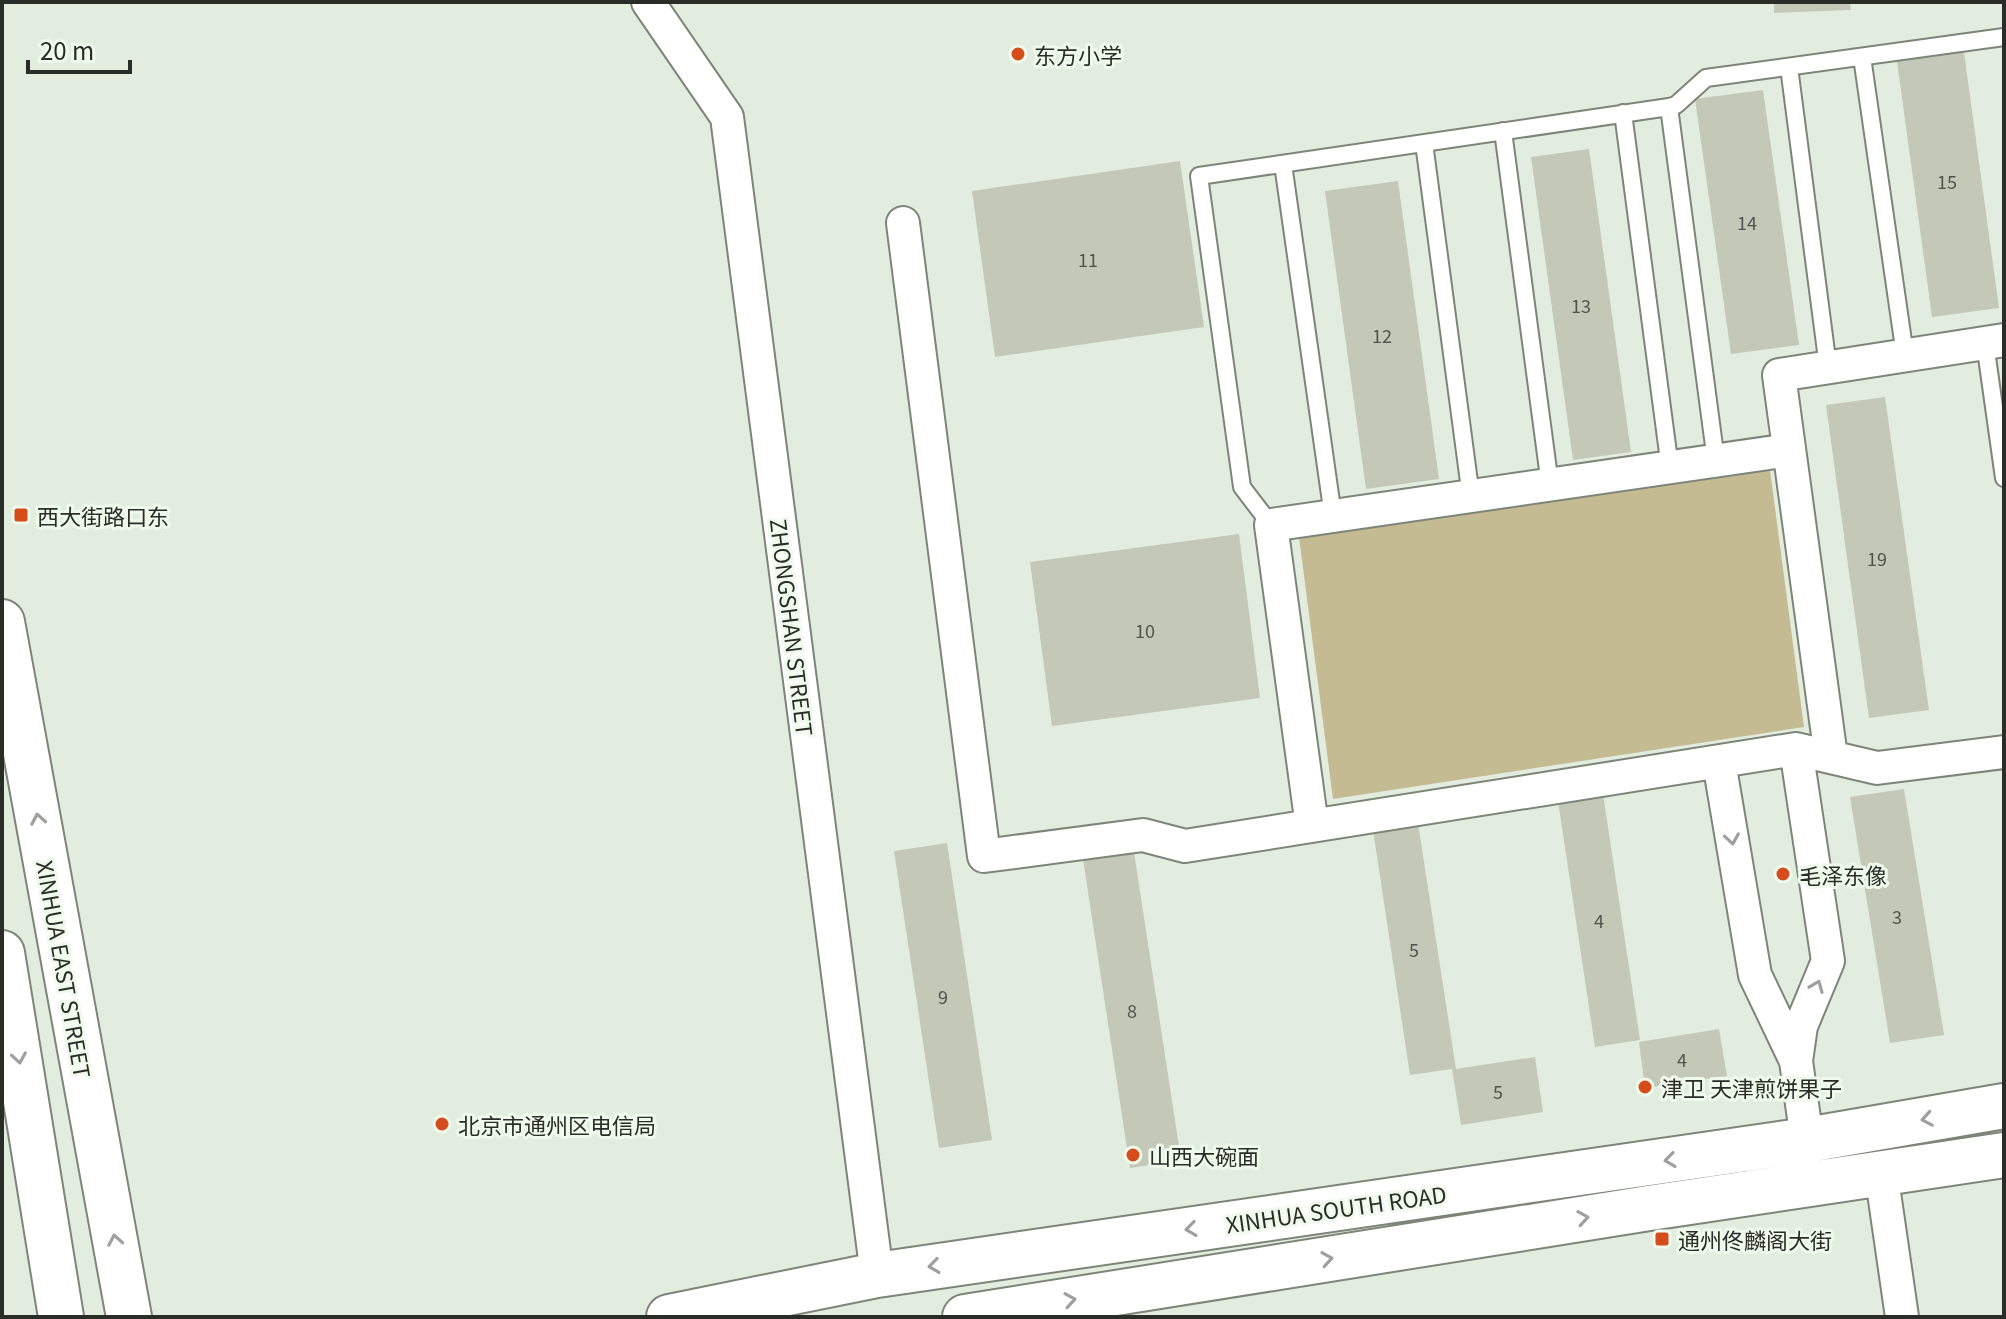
<svg xmlns="http://www.w3.org/2000/svg" width="2006" height="1319" viewBox="0 0 2006 1319" font-family="Georgia,'Noto Sans SC',serif">
<style>
.green{fill:#c4bb93}
.building{fill:#c4c8b8}
.lines{fill:none;stroke-linecap:round;stroke-linejoin:round}
.service-casing{stroke:#7c8578;stroke-width:20}
.minor-casing{stroke:#7c8578;stroke-width:36}
.primary-casing{stroke:#7c8578;stroke-width:48}
.service{stroke:#fff;stroke-width:16}
.minor{stroke:#fff;stroke-width:32}
.primary{stroke:#fff;stroke-width:44}
.oneway{stroke:#9fa09e}
.poi-dot{fill:#d44d1a;stroke:#f0faec;stroke-width:3}
.labels{text-anchor:middle;dominant-baseline:central;stroke-width:6;stroke-linejoin:round;paint-order:stroke}
.number-label{font-size:18px;fill:#50534b}
.poi-label{font-size:22px;fill:#292c27;stroke:#f0faec;text-anchor:start}
.street-label{font-size:22px;fill:#292c27;stroke:#f0faec}
</style>
<rect width="100%" height="100%" fill="#e3eddf"/>
<path class="green" d="M1770,470L1804,727L1333,799L1299,537Z"/>
<path class="building" d="M1774,2H1850L1851,10L1774,13Z
M1963,45L1999,308L1932,317L1896,54Z
M1763,90L1799,345L1731,354L1695,99Z
M1589,149L1631,452L1573,460L1531,157Z
M1180,161L1204,327L995,357L972,191Z
M1398,181L1439,479L1366,489L1325,191Z
M1885,397L1929,710L1869,718L1826,405Z
M1239,534L1260,698L1052,726L1030,562Z
M1904,789L1944,1035L1890,1043L1850,797Z
M1603,794L1640,1040L1595,1047L1558,801Z
M1418,823L1456,1069L1535,1057L1543,1112L1461,1125L1452,1069L1410,1075L1373,830Z
M947,843L992,1140L939,1148L894,851Z
M1134,852L1181,1160L1130,1168L1083,859Z
M1719,1029L1727,1076L1645,1088L1639,1042Z"/>
<g class="lines">
<g class="service-casing">
<path id="service" d="M1862,57L1905,355
M1789,67L1828,367
M1669,107L1716,461
M1623,113L1670,468
M1503,131L1550,485
M1424,143L1471,497
M1283,164L1333,516
M1985,343L2004,478
M1271,525L1242,487L1199,176L1669,107L1676,105L1706,78L2004,37"/>
</g>
<g class="minor-casing">
<path id="minor" d="M648,2L727,117L877,1275
M903,223L984,856L1143,835L1185,846L1796,749L1877,768L2004,752
M1796,749L1828,961L1801,1026L1796,1061L1807,1140
M1831,757L1779,375L2004,340
M1719,762L1755,975L1796,1061
M1312,826L1271,525L1789,450
M1881,1172L1902,1317"/>
</g>
<g class="primary-casing">
<path id="primary" d="M2,622L129,1317
M2,953L61,1317
M669,1317L877,1275L1807,1140L2004,1106
M965,1317L1649,1208L2004,1155"/>
</g>
<use href="#service" class="service"/>
<use href="#minor" class="minor"/>
<use href="#primary" class="primary"/>
</g>
<defs><path id="oneway-chevron" d="M-2-3.5L2.5 0L-2 3.5" fill="none" stroke-width="1.6" stroke-linecap="round" stroke-linejoin="round" transform="scale(2)"/></defs>
<g class="oneway">
<use href="#oneway-chevron" transform="translate(38 819) rotate(-100)"/>
<use href="#oneway-chevron" transform="translate(1732 839) rotate(81)"/>
<use href="#oneway-chevron" transform="translate(1817 986) rotate(-68)"/>
<use href="#oneway-chevron" transform="translate(19 1058) rotate(81)"/>
<use href="#oneway-chevron" transform="translate(1927 1119) rotate(170)"/>
<use href="#oneway-chevron" transform="translate(1670 1160) rotate(172)"/>
<use href="#oneway-chevron" transform="translate(1583 1218) rotate(-9)"/>
<use href="#oneway-chevron" transform="translate(1191 1229) rotate(172)"/>
<use href="#oneway-chevron" transform="translate(115 1240) rotate(-100)"/>
<use href="#oneway-chevron" transform="translate(1327 1259) rotate(-9)"/>
<use href="#oneway-chevron" transform="translate(934 1266) rotate(172)"/>
<use href="#oneway-chevron" transform="translate(1070 1300) rotate(-9)"/>
</g>
<g class="poi-dot">
<circle cx="1018" cy="54" r="8"/>
<rect x="13" y="507" width="16" height="16" rx="4"/>
<circle cx="1783" cy="874" r="8"/>
<circle cx="1645" cy="1087" r="8"/>
<circle cx="442" cy="1124" r="8"/>
<circle cx="1133" cy="1155" r="8"/>
<rect x="1654" y="1231" width="16" height="16" rx="4"/>
</g>
<g class="labels">
<g class="number-label">
<text x="1947" y="181">15</text>
<text x="1747" y="222">14</text>
<text x="1088" y="259">11</text>
<text x="1581" y="305">13</text>
<text x="1382" y="335">12</text>
<text x="1877" y="558">19</text>
<text x="1145" y="630">10</text>
<text x="1897" y="916">3</text>
<text x="1599" y="920">4</text>
<text x="1414" y="949">5</text>
<text x="943" y="996">9</text>
<text x="1132" y="1010">8</text>
<text x="1682" y="1059">4</text>
<text x="1498" y="1091">5</text>
</g>
<g class="poi-label">
<text x="1034" y="54">东方小学</text>
<text x="37" y="515">西大街路口东</text>
<text x="1799" y="874">毛泽东像</text>
<text x="1661" y="1087">津卫 天津煎饼果子</text>
<text x="458" y="1124">北京市通州区电信局</text>
<text x="1149" y="1155">山西大碗面</text>
<text x="1678" y="1239">通州佟麟阁大街</text>
</g>
<g class="street-label">
<text transform="translate(793 627) rotate(83)">ZHONGSHAN STREET</text>
<text transform="translate(65 969) rotate(80)">XINHUA EAST STREET</text>
<text transform="translate(1336 1208) rotate(-8)">XINHUA SOUTH ROAD</text>
</g>
</g>
<rect width="2006" height="1319" fill="none" stroke="#292c27" stroke-width="8"/>
<path d="M28 60v12h102v-12" fill="none" stroke="#292c27" stroke-width="4"/>
<text x="40" y="60" font-size="24" fill="#292c27" stroke="#f0faec" stroke-width="6" paint-order="stroke">20 m</text>
</svg>
